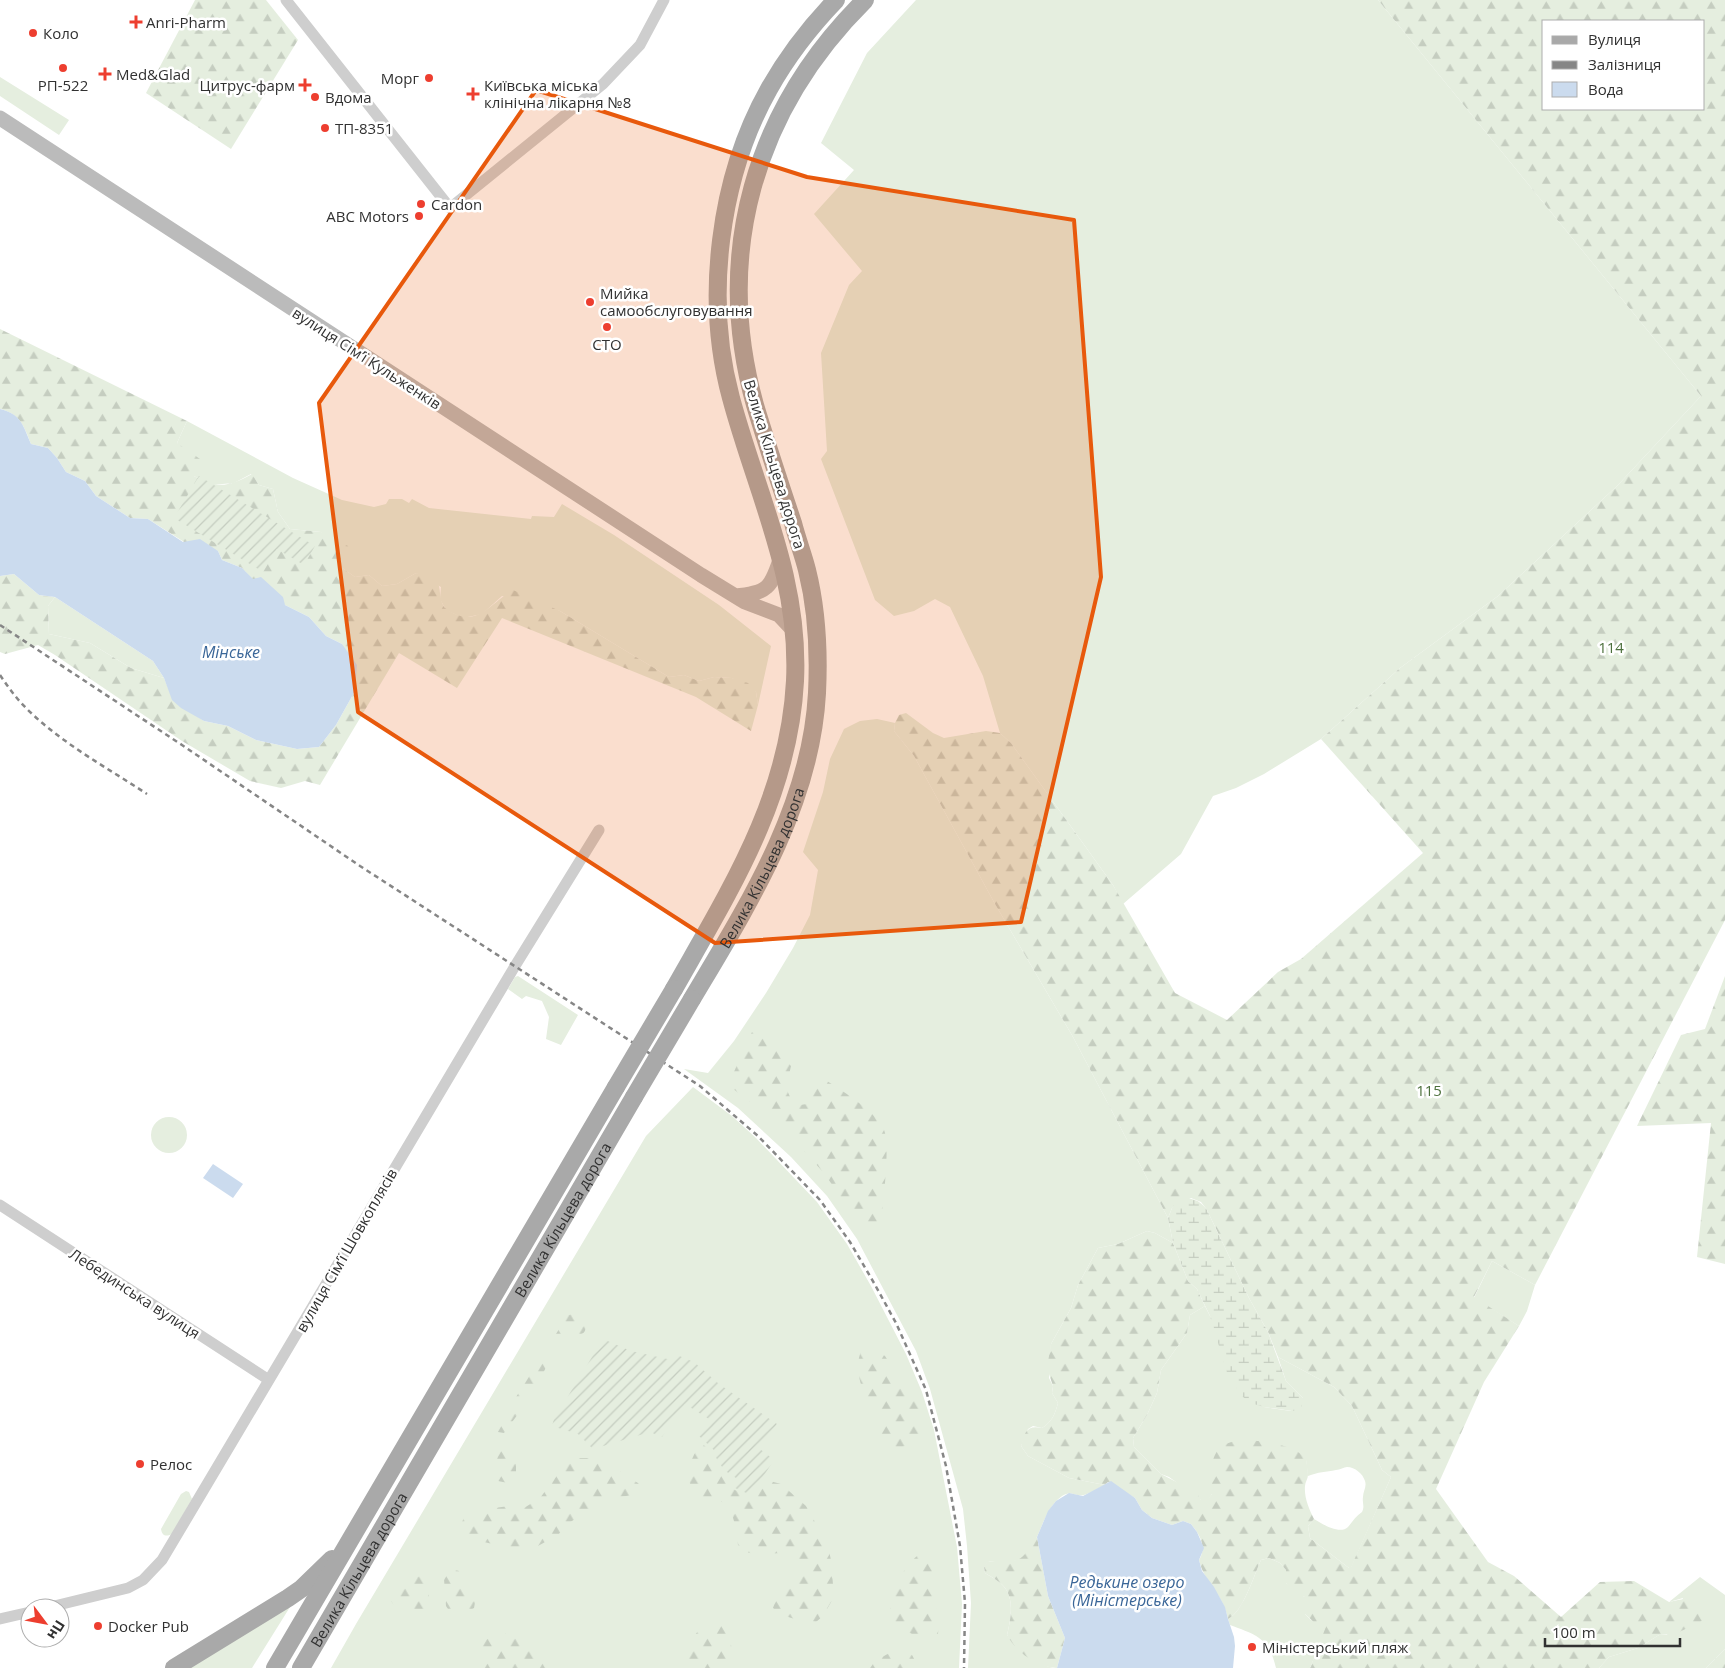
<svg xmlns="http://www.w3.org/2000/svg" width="1725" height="1668" viewBox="0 0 1725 1668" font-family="'Open Sans',sans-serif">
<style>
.grass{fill:#e5eedf}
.forest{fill:url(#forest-firs);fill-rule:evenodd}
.wetland{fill:url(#wetland-marsh)}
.garden{fill:url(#garden-furrows)}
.water{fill:#cbdbee}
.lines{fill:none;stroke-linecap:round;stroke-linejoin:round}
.minor{stroke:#cecece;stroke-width:11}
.secondary{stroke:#bbb;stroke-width:15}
.primary{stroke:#a9a9a9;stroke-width:18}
.rail{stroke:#868686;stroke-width:2.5;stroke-dasharray:5 4;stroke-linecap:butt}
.primary-bridge{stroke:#a9a9a9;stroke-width:18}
.marked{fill:#e8590c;fill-opacity:0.2;stroke:#e8590c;stroke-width:4;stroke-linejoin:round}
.poi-dot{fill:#ed3e2f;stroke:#fff;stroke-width:2}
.labels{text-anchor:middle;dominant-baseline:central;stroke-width:5;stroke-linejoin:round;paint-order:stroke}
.poi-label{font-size:15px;fill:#313131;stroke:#fff;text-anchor:start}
.street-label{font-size:15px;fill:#313131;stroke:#fff}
.park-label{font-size:15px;fill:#4c703c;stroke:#fff}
.water-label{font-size:16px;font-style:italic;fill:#3a6698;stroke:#fff}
</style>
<defs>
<pattern id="forest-firs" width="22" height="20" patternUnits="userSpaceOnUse" patternTransform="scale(1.25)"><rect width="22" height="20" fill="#e5eedf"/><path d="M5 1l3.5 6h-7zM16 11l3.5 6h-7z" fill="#c5cdc0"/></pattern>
<pattern id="wetland-marsh" width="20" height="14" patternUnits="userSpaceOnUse" patternTransform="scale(1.25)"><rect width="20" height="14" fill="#e5eedf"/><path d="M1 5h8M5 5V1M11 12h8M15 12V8" fill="none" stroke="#c5cdc0"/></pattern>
<pattern id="garden-furrows" width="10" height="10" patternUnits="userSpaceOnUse" patternTransform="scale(1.25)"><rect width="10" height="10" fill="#e5eedf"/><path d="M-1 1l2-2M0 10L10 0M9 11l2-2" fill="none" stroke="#c5cdc0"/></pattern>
</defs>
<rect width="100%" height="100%" fill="#fff"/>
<path class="grass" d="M916,0H1378L1701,396L1617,486L1498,596L1400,668L1321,739L1264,774L1236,788L1213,796L1181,854L1123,904L1113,885L1011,743L1000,733L983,676L950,607L935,599L914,611L894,616L875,600L821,459L827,451L821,353L849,285L862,271L814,214L854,170L821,143L867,53Z
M0,77L69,120L59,135L0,96Z
M187,421L293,478L342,500L374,507L386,504L389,499H402L409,503L412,499L429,508L531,519L532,516L554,517L562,504L614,535L719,605L771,646L758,705L756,692L732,678L714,677L699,681L684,675L669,677L560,611L502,596L482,614L463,618L446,610L440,599L441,587L416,573L397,584L382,586L369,575L355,577L341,567L321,532L290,529L278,512L273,489L259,485L251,474L234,483L211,485L194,476L177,443Z
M55,597L153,661L164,678L131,668L90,643L49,634L48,606Z
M877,719L895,723L894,731L914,756L995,904L1073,1037L1168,1218L1173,1243L1155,1233L1147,1231L1118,1244L1098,1248L1078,1285L1071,1308L1051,1344L1049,1378L1053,1386L1052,1393L1058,1403C1055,1414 1052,1422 1042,1428L1033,1426L1028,1429L1021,1446L1028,1456L1069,1478L1105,1485C1098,1488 1091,1493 1084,1495C1075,1497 1072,1490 1062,1496C1040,1512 1041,1544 1022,1558C1013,1564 998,1559 988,1562L984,1567L985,1573C993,1578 1003,1583 1007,1591C1014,1604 1010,1622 1007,1635C1022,1654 1030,1661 1053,1668H968L971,1603L967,1546L963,1509L930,1389L916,1351L857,1239L827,1196L791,1157L738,1108L684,1069L708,1073L734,1041L766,993L793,948L810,915L818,870L803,852L823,792L830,759L844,729L860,721Z
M518,976L578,1015L561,1045L546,1039L549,1017L542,1001L526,996L522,999L508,989L515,977Z
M693,1087L732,1116L756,1138L817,1202L847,1244L871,1286L906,1354L922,1392L934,1430L957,1547L962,1604L959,1668H331L356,1624L646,1136Z
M151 1135a18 18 0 1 1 36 0a18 18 0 1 1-36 0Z
M1492,1261L1535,1285L1527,1311L1519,1326L1474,1298Z
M1205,1306L1210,1316L1264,1407L1291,1411L1303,1398L1286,1381L1278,1357L1334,1387L1352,1406L1382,1470L1391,1477L1351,1568H1349L1310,1538L1308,1526L1314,1519C1322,1524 1340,1535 1348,1527C1353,1521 1356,1516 1362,1512C1365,1506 1362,1503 1363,1497C1363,1491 1367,1487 1365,1481C1363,1474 1355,1467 1347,1467C1344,1467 1340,1470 1336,1470C1326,1472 1318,1472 1308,1476L1306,1460L1212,1494L1208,1500H1201L1169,1477L1161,1474L1134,1447L1133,1438L1147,1415L1157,1393L1161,1370L1187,1333L1190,1315Z
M186,1491L189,1492L192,1499L172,1534C166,1537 162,1536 161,1529L181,1494Z
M1269,1558L1280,1563L1286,1570V1583L1300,1595L1305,1597V1614L1311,1620L1328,1624L1310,1668H1276C1269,1638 1257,1635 1230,1625L1228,1619C1243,1612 1254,1575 1261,1560Z
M1700,1577L1725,1595V1649L1706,1668H1599L1609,1657L1638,1648L1659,1635H1667L1683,1598L1669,1602Z
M289,1605L290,1607L252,1668H186Z"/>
<path class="forest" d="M195,0H266L298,40L231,149L146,93Z
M1378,0H1725V920L1535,1285L1492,1261L1474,1297L1519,1326L1484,1382L1436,1489L1488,1562L1514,1576L1561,1617L1600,1582L1634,1581L1669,1602C1682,1599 1695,1595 1703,1608C1705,1613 1706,1615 1704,1620L1675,1634L1659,1635L1638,1648L1609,1657L1599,1668H1310L1327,1624H1316L1305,1614V1597L1295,1595L1286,1583V1570L1280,1563L1269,1558L1261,1560C1254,1575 1243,1612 1228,1619C1223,1593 1204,1583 1199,1560C1207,1547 1200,1535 1191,1524L1183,1521L1172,1525L1152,1518L1142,1510L1135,1498L1108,1482L1105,1485L1069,1478L1028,1456L1021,1446C1025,1431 1027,1425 1042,1428C1052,1422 1055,1414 1058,1403L1052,1393L1053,1386L1047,1368L1051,1344L1071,1308L1078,1285L1098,1248L1118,1244L1147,1231L1155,1233L1173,1243L1188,1281L1197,1289L1205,1306L1190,1315L1187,1333L1161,1370L1157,1393L1147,1415L1133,1438L1134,1447L1161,1474L1196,1492L1201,1500H1207L1212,1494C1212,1481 1209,1465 1216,1453C1220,1446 1227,1443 1235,1441C1250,1438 1299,1444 1306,1460C1307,1463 1308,1472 1308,1475C1308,1479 1305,1482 1305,1486C1304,1498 1309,1509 1314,1519L1308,1526L1310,1538L1349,1568L1351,1567L1391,1477L1382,1470L1352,1406L1334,1387L1278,1357L1268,1332L1249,1298L1207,1210L1201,1202L1191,1198L1172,1208L1168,1218L1073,1037L995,904L914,756L894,731L895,723L899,715L906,713L933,733L944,738L986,731L1000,733L1011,743L1113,885L1175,993L1227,1020L1278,972L1301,959L1423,853L1321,739L1400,668L1498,596L1617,486L1701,396ZM1544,21H1704V109H1544Z
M0,329L187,421L177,443L200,459L194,476C218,489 228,487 252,474L259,485L273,489L278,512L290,529L321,532L348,546L350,557L341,567L355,577L369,575L382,586L397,584L416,573L436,578C442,590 438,596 444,607C447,610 450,611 453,613C478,627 493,601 513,590L560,611L669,677L684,675L699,681L714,677L732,678L748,683L756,692L758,705L751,731L696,697L502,618L457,688L399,653L320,785L305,781L281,788L250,781L182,741L55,655L38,645L5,654L0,652V576L14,574L39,595L55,597L48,606L49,634L90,643L131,668L164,678L173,700L204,721L228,726L256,740L297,749L319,747L336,725L355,691L342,644L326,636L309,617L285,605L253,580L242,568L222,560L218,551L184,542L148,519L130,518L96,496L85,481L66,472L57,458L48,448L31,444C24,426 20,414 0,409Z
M1725,976V1264L1697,1257L1711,1123L1637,1126L1681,1035L1705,1029Z
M758,1031L765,1035L791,1066L786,1088L791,1099L800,1105L807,1104C813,1097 815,1088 821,1081H827C842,1091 882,1115 885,1133C888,1150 886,1167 885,1183C884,1198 884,1215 874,1227L867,1228L858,1222L824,1173L780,1125L728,1085L752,1032Z
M575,1314L583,1317C592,1339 576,1334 564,1335L527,1402L504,1433L498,1432L497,1427L568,1315Z
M873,1347L885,1356L895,1372L912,1391L922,1409L921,1431L916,1443C895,1449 890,1453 874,1437C875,1431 879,1423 878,1417C878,1408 872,1404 867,1397C858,1383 855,1363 862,1349Z
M701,1444L705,1446L723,1471L737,1480L733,1489L752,1498L766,1480L781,1484L806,1506L815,1522L825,1534L831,1560L834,1597L823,1616L816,1622C800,1620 785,1619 773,1608C778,1591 781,1587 796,1578L802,1564L793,1552L767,1554L749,1553L738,1545C736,1530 735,1511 722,1502C717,1499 709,1500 703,1497C680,1485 688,1461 701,1444Z
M506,1450L516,1458V1473L508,1483L498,1481L496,1469L498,1452Z
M570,1458H592L614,1464L624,1475L638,1483L641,1487L640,1494L612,1498L599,1503L569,1523L558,1535L536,1547L519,1550L484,1542L466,1535L461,1524L465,1516L473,1511L509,1506L524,1508L540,1498Z
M1037,1537L1048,1596L1065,1638L1057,1668C1037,1667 1016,1652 1007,1635C1010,1622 1014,1604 1007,1591C1003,1583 993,1578 985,1573L984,1567L987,1562C998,1559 1013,1564 1022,1557C1029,1551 1031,1543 1037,1537Z
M925,1549L932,1551C938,1563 931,1567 932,1578C933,1598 940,1614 938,1634C929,1639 921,1639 912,1634C908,1632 902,1629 898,1626C881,1610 897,1580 908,1565C913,1559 919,1554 925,1549Z
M451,1569L459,1571L464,1588L476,1597L474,1608L467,1612L448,1609L446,1606L444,1579Z
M421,1576C430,1586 430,1596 427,1608L413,1614C402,1610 392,1607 389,1596C398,1584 406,1578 421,1576Z
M721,1622C731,1635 734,1652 731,1668H694L682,1659C685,1649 698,1627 708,1623C712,1621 718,1622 721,1622Z
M508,1633L525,1641L536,1652L550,1658L563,1668H483L481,1665L477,1650L484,1640Z
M1725,1649V1668H1706Z
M893,1651L912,1655L919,1668H870L875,1661Z"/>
<path class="wetland" d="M1179,1198C1192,1198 1199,1199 1207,1210L1249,1298L1268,1332L1286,1381L1303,1398V1403L1301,1407L1296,1410L1292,1411L1264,1407L1254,1404L1243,1397L1228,1376L1210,1316L1197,1289L1188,1281L1173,1243L1168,1218L1172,1208Z"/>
<path class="garden" d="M199,476L315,546L304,565L277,549L263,572L174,518Z
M603,1339L631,1351L672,1360L677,1355L694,1362L719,1384L777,1424L760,1449L774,1460L751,1495L735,1488L739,1480L724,1470L715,1456L716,1452L698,1435L709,1419L685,1404L662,1437L650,1432L593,1449L578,1434L552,1426L554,1419Z"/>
<path class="water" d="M0,409C21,414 23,425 31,444L48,448L57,458L66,472L85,481L96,496L130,518L148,519L183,542L200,539L218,551L222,560L242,568L253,579L261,577L283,597L285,605L309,617L326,636L342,644L357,665L355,691L336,725L319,747L297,749L256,740L228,726L204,721L181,708L172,700L164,678L153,661L55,597L39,595L14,574L0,576Z
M213,1164L243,1184L233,1198L203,1178Z
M1111,1481L1135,1498L1142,1510L1152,1518L1172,1525L1183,1521L1191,1524L1197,1532L1204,1548L1199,1560L1202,1571L1214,1587L1225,1607L1228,1619L1234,1637L1235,1646L1233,1668H1057L1065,1638L1048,1596L1037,1537L1048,1511L1056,1501L1069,1493L1083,1496Z"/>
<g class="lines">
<path class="minor" d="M286,0L450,208L603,84L640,45L664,0
M0,1205L269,1380
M46,1608L128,1588L143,1580L162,1560L515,966L599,830
M0,1619L30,1612"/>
<path class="secondary" d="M0,118L701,575L745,602L779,615L794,631
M735,596C768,593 771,588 781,557"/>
<g class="primary">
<path d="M674,989C730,890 789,798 795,681C800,577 757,495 731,398C704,299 719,178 769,89C787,57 810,27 836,0"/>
<path id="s1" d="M692,999C748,905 811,806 817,693C819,652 817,610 807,570C803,554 797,539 793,523C780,484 767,445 755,405C713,254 754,110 865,0"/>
<path d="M174,1668L288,1598L301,1589L332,1559"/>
<path d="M275,1668L616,1087"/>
<path id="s2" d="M301,1668L634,1097"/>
</g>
<path class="rail" d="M0,625L182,745L360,866L700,1086L758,1136L820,1200L850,1242L874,1283L896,1323L926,1390L946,1466L960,1546L965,1603L964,1668
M0,675C8,687 16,698 26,708C61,743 106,767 147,794"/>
<path class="primary-bridge" d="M616,1087L674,989
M634,1097L692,999"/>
</g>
<path class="marked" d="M536,90L807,177L1074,220L1101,577L1021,922L715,943L358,712L319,403Z"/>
<g class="poi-dot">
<path d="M133.5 14.5h5v5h5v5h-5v5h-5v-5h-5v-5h5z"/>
<circle cx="33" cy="33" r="5"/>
<circle cx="63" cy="68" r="5"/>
<path d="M102.5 66.5h5v5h5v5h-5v5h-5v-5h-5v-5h5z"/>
<circle cx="429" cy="78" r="5"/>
<path d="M302.5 77.5h5v5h5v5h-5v5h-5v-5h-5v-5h5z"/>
<path d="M470.5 86.5h5v5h5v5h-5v5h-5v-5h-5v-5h5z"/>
<circle cx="315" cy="97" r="5"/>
<circle cx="325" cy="128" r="5"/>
<circle cx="421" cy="204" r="5"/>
<circle cx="419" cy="216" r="5"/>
<circle cx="590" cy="302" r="5"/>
<circle cx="607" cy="327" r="5"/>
<circle cx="140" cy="1464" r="5"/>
<circle cx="98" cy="1626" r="5"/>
<circle cx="1252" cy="1647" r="5"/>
</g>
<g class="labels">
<g class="poi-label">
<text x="146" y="22">Anri-Pharm</text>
<text x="43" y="33">Коло</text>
<text x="116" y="74">Med&amp;Glad</text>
<text x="419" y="78" text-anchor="end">Морг</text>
<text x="63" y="85" text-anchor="middle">РП-522</text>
<text x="295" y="85" text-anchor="end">Цитрус-фарм</text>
<text x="484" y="85">Київська міська<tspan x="484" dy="17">клінічна лікарня №8</tspan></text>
<text x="325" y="97">Вдома</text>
<text x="335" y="128">ТП-8351</text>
<text x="431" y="204">Cardon</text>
<text x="409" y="216" text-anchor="end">ABC Motors</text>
<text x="600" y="293">Мийка<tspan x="600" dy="17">самообслуговування</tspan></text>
<text x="607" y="344" text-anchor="middle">СТО</text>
<text x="150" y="1464">Релос</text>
<text x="108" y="1626">Docker Pub</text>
<text x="1262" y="1647">Міністерський пляж</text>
</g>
<g class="street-label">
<text transform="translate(367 358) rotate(33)">вулиця Сімʼї Кульженків</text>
<text transform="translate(775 464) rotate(73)">Велика Кільцева дорога</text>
<text stroke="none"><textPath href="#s1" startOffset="149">Велика Кільцева дорога</textPath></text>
<text stroke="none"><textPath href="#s2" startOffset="519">Велика Кільцева дорога</textPath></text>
<text transform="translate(346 1250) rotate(-60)">вулиця Сімʼї Шовкоплясів</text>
<text transform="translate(135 1293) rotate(33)">Лебединська вулиця</text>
<text stroke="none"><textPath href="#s2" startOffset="114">Велика Кільцева дорога</textPath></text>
</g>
<g class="park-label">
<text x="1611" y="647">114</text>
<text x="1429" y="1090">115</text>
</g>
<g class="water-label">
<text x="231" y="652">Мінське</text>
<text x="1127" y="1582">Редькине озеро<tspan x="1127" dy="18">(Міністерське)</tspan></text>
</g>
</g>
<rect x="1542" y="20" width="162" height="90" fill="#ffffff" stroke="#adadad"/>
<rect x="1552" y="36" width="25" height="8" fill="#a9a9a9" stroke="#adadad"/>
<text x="1588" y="45" font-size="15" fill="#313131">Вулиця</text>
<rect x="1552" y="61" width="25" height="8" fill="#868686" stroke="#adadad"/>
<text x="1588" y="70" font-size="15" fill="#313131">Залізниця</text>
<rect x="1552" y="82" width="25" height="15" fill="#cbdbee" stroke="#adadad"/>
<text x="1588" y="95" font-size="15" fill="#313131">Вода</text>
<g transform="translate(45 1623) rotate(122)"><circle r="24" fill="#ffffff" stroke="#adadad"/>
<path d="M0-4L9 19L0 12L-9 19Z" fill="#ed3e2f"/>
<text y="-8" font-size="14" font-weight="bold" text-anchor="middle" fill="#313131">Пн</text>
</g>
<path d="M1545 1638v8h135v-8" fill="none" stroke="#313131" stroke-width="2.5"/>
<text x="1552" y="1638" font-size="15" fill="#313131" stroke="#ffffff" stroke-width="4" paint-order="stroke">100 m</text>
</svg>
